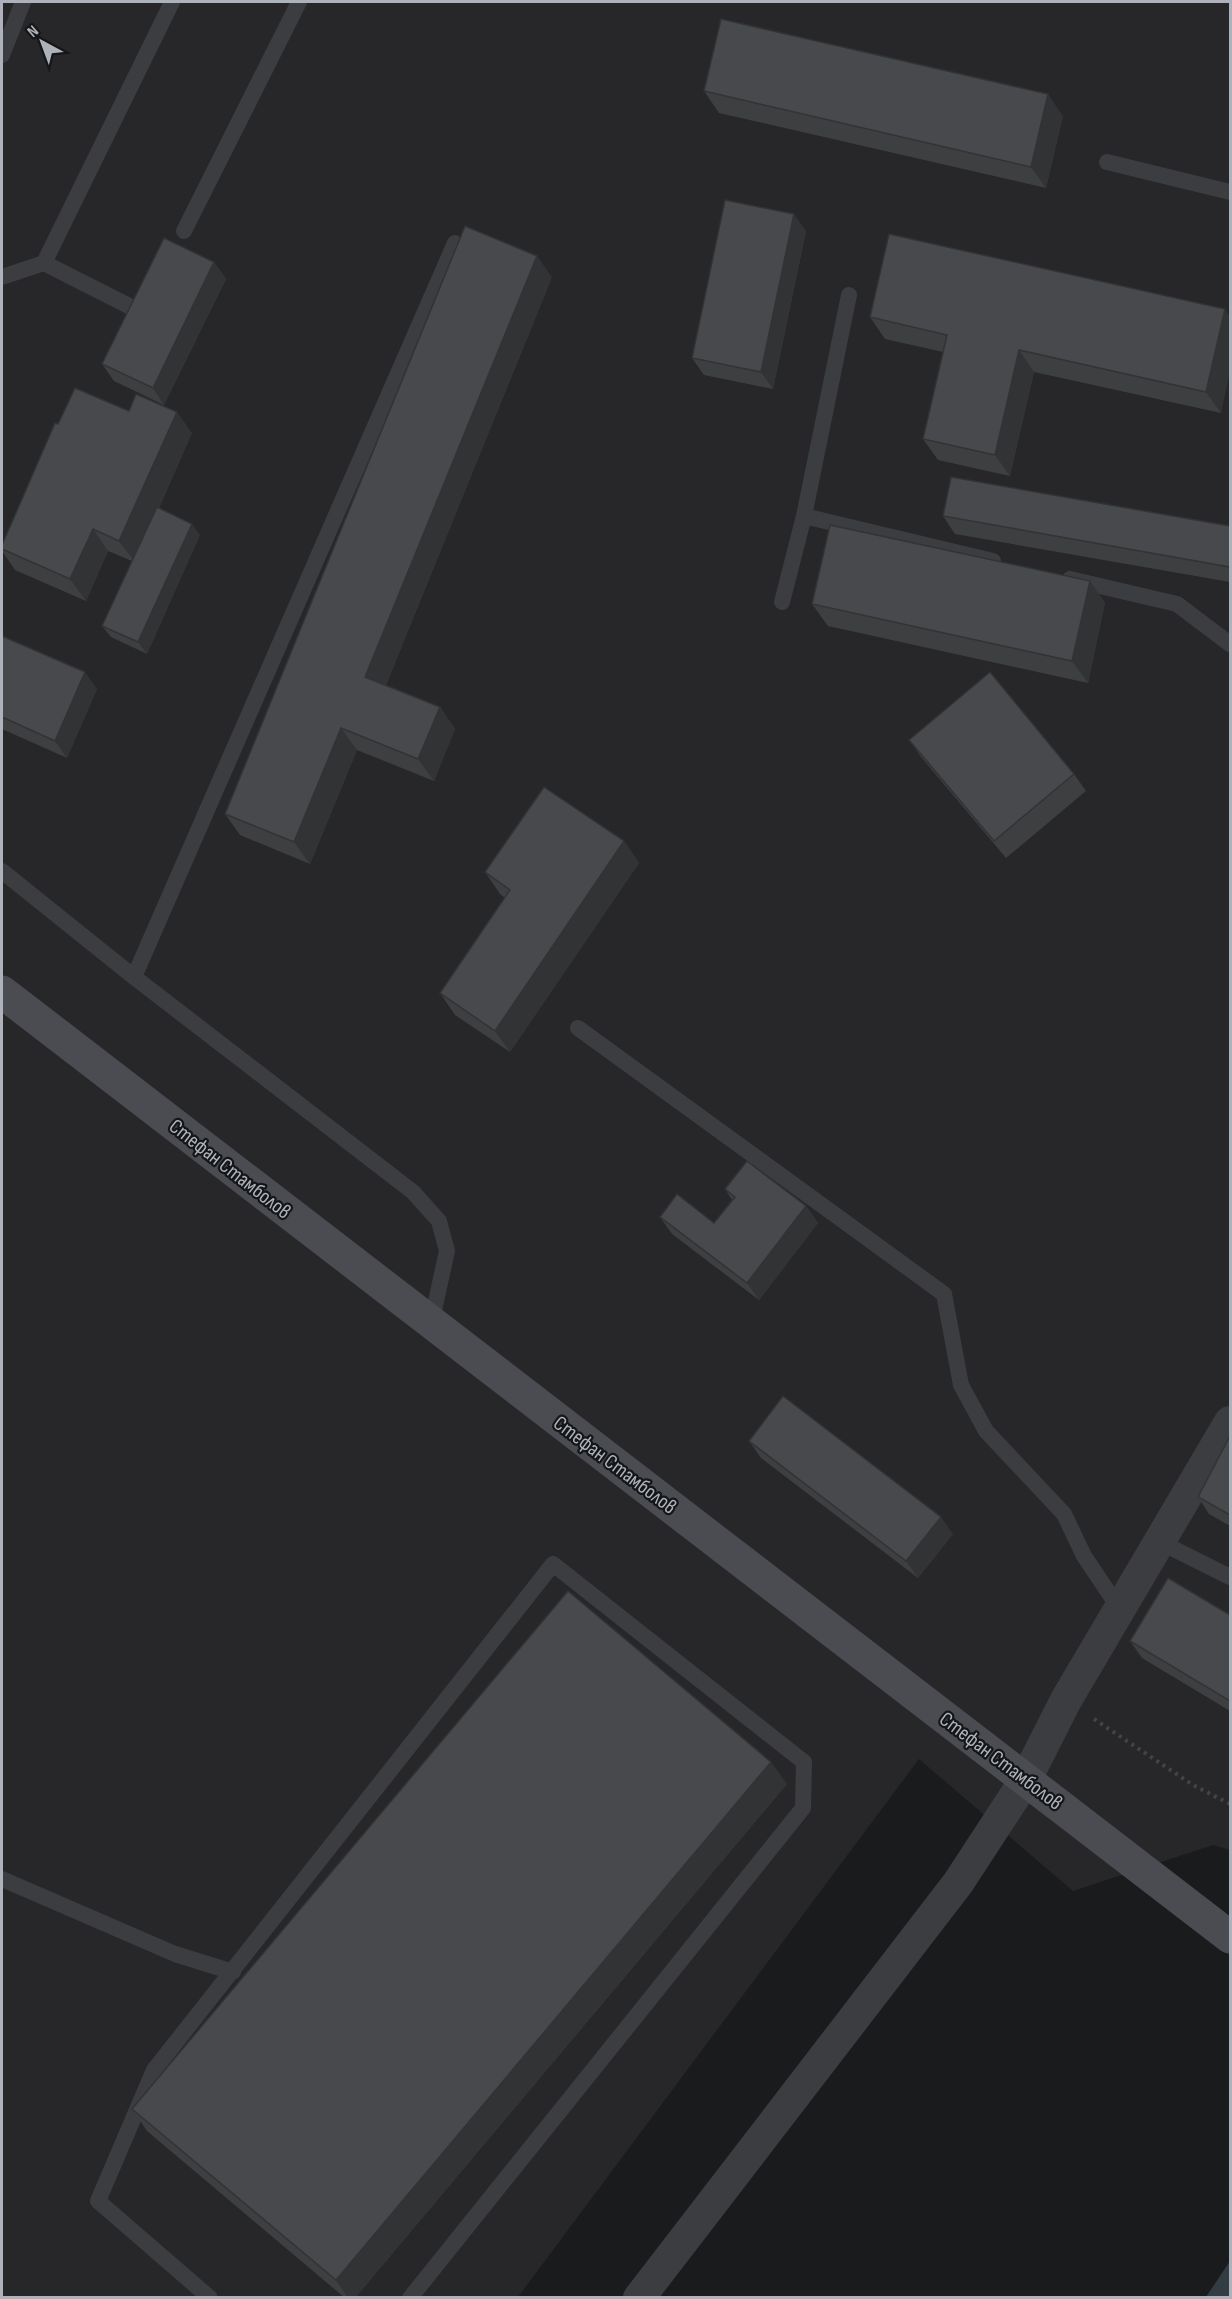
<svg xmlns="http://www.w3.org/2000/svg" width="1232" height="2299" viewBox="0 0 1232 2299" font-family="'Sofia Sans Condensed',sans-serif">
<style>
.built{fill:#272729}
.water{fill:#333c42}
.lines{fill:none;stroke-linecap:round;stroke-linejoin:round}
.path{stroke:#424448;stroke-width:4;stroke-dasharray:3 4.5;stroke-linecap:butt}
.lane{stroke:#3c3d41;stroke-width:16}
.street{stroke:#3c3d41;stroke-width:32}
.secondary{stroke:#4a4c51;stroke-width:33}
.wall{fill:#3e3f41}
.shaded-wall{fill:#323335}
.building{fill:#48494c;stroke:#323335;stroke-width:1.5}
.labels{text-anchor:middle;dominant-baseline:central;stroke-width:4.5;stroke-linejoin:round;paint-order:stroke}
.street-label{font-size:21px;fill:#aeb3bb;stroke:#151617}
</style>
<rect width="100%" height="100%" fill="#1a1b1c"/>
<path class="built" d="M2,2H1230V1850L1213,1845L1073,1891L919,1759L518,2297L2,2298Z"/>
<path class="water" d="M1230,2260V2297H1206L1230,2261Z"/>
<g class="lines">
<path class="path" d="M1094,1719L1193,1785L1230,1804"/>
<path class="lane" d="M2,55L23,2
M1107,162L1230,192
M184,231L299,2
M44,263L129,306
M2,277L44,263L172,2
M804,516L849,295
M1070,579L1177,604L1230,644
M782,602L804,516L993,561
M2,871L134,977L413,1192L439,1221L447,1251L431,1324
M134,977L455,243
M578,1028L944,1294L961,1385L986,1431L1064,1514L1084,1556L1119,1608
M1160,1542L1230,1577
M2,1879L175,1954L233,1972
M210,2298L98,2201L154,2070L553,1564L804,1762L803,1808L410,2298"/>
<path class="street" d="M639,2298L958,1883L1026,1779L1066,1700L1230,1422"/>
<path class="secondary" d="M2,992L1230,1937"/>
</g>
<path class="wall" d="M704,91L1063,116L1046,188L719,113Z
M806,231L773,389L704,375L692,358Z
M214,262L226,279L164,405L114,381L102,364Z
M552,277L386,685L440,707L455,729L434,781L357,750L310,864L240,835L225,814Z
M1225,309L1221,413L1034,372L1010,476L938,460L923,439L943,352L885,339L870,317Z
M129,411L192,433L159,508L200,535L147,654L111,637L102,626L132,561L108,551L86,601L15,570L2,551V545L58,424Z
M943,516L1230,526V582L955,534Z
M1090,581L1105,603L1088,683L828,626L812,604Z
M2,636L97,689L67,758L2,729Z
M909,740L1074,774L1086,791L1006,858L921,757Z
M624,841L639,863L510,1052L455,1015L440,993L505,898L500,894L485,872Z
M725,1189L806,1206L818,1223L759,1300L672,1234L660,1217L714,1223L732,1200Z
M1230,1436V1526L1209,1514L1198,1497Z
M749,1441L953,1534L918,1578L761,1458Z
M1230,1615V1711L1142,1658L1130,1641Z
M787,1784L355,2298H345L147,2131L132,2109Z"/>
<path class="shaded-wall" d="M1048,94L1063,116L1046,188L1031,167Z
M794,214L806,231L773,389L761,372Z
M537,256L552,277L380,699L365,677Z
M214,262L226,279L164,405L153,388Z
M1225,309L1230,317V372L1221,413L1206,392Z
M1019,350L1034,372L1010,476L995,455Z
M177,412L192,433L135,562L119,541Z
M192,524L200,535L147,654L138,642Z
M93,529L108,551L86,601L70,579Z
M1090,581L1105,603L1088,683L1072,661Z
M85,672L97,689L67,758L55,741Z
M440,707L455,729L434,781L418,759Z
M341,728L357,750L310,864L294,842Z
M624,841L639,863L510,1052L495,1031Z
M806,1206L818,1223L759,1300L747,1283Z
M941,1517L953,1534L918,1578L906,1561Z
M771,1762L787,1784L355,2298H348L336,2280Z"/>
<path class="building" d="M721,19L1048,94L1031,167L704,91Z
M725,200L794,214L761,372L692,358Z
M465,226L537,256L365,677L440,707L418,759L341,728L294,842L225,814Z
M889,234L1225,309L1206,392L1019,350L995,455L923,439L947,335L870,317Z
M164,238L214,262L153,388L102,364Z
M75,388L129,411L136,394L177,412L119,541L93,529L70,579L2,549V545L55,423L58,424Z
M951,477L1230,526V567L943,516Z
M157,507L192,524L138,642L102,626Z
M830,525L1090,581L1072,661L812,604Z
M2,636L85,672L55,741L2,717Z
M990,672L1074,774L994,841L909,740Z
M544,787L624,841L495,1031L440,993L510,890L485,872Z
M747,1161L806,1206L747,1283L660,1217L677,1194L714,1223L735,1197L725,1189Z
M783,1396L941,1517L906,1561L749,1441Z
M1230,1436V1515L1198,1497Z
M1168,1578L1230,1615V1701L1130,1641Z
M568,1591L771,1762L336,2280L132,2109Z"/>
<g class="labels">
<g class="street-label">
<text transform="translate(230 1169) rotate(38)">Стефан Стамболов</text>
<text transform="translate(615 1465) rotate(37)">Стефан Стамболов</text>
<text transform="translate(1001 1761) rotate(37)">Стефан Стамболов</text>
</g>
</g>
<rect width="1232" height="2299" fill="none" stroke="#aeb3bb" stroke-width="6"/>
<g transform="translate(42 42) rotate(319)" stroke="#151617" stroke-width="4.5" paint-order="stroke">
<path d="M0-4.5L10 22L0 15L-10 22Z" fill="#aeb3bb"/>
<text y="-9" font-size="16" font-weight="bold" text-anchor="middle" fill="#aeb3bb">N</text>
</g>
</svg>
